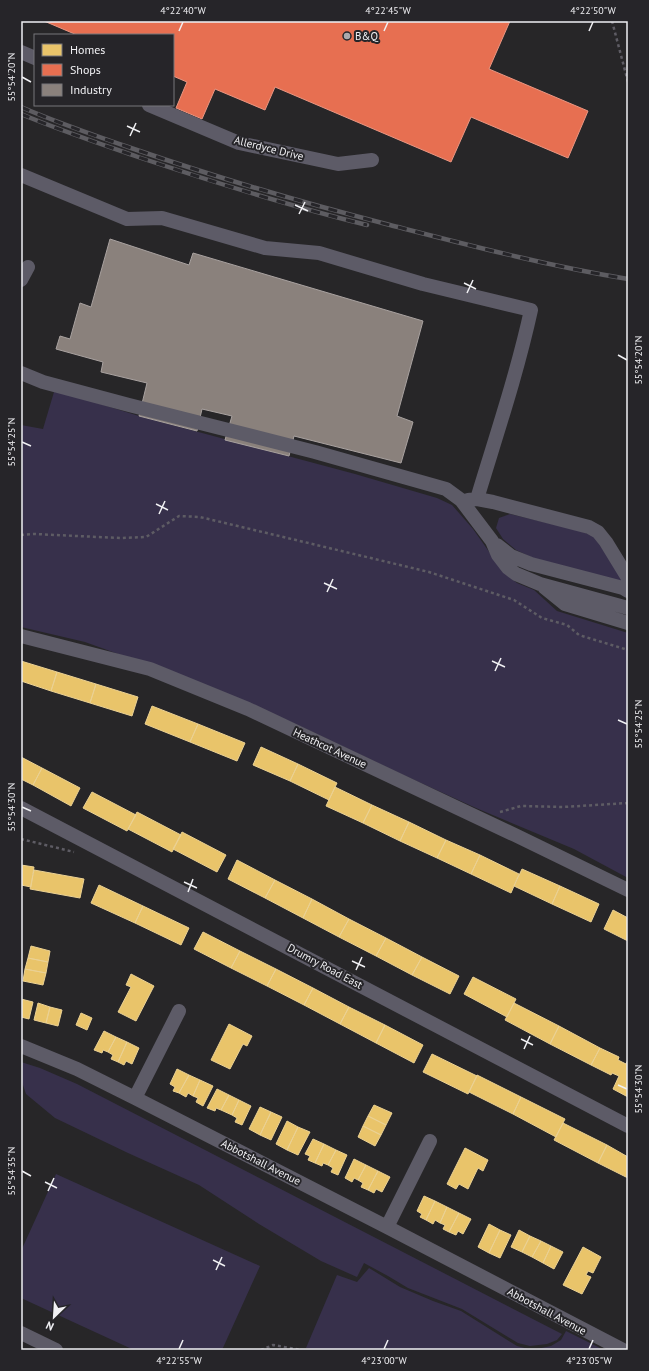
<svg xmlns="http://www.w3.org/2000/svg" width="649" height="1371" viewBox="0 0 649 1371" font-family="'PT Sans',sans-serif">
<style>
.green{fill:#37304b}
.homes{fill:#e9c46a;stroke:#ebd193}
.shops{fill:#e76f51;stroke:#ea9682}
.industry{fill:#8a817c;stroke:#a9a2a0}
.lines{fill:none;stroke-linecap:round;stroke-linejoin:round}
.path{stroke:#5e5c64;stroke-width:2.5;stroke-dasharray:3 3;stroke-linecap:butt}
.minor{stroke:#5d5b67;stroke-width:14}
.rail-casing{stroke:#5d5c61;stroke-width:4.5}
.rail{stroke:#262529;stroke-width:3;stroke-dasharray:9;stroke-linecap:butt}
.ticks{fill:none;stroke:#f0f0f3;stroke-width:1.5}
.poi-dot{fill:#aaa9ac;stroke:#262529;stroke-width:1.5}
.labels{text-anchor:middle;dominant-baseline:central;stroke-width:4;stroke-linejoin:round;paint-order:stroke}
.poi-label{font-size:11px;fill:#f0f0f3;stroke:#262529;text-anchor:start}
.street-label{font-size:11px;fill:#f0f0f3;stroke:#262529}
.neatline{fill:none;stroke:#f0f0f3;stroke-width:1.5}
.ticks-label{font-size:10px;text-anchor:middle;fill:#f0f0f3}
</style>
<rect width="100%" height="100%" fill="#272628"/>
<path class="green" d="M54,392L68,394L139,416L355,474L437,498L452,505L473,529L504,573L517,583L534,590L557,611L628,633V878L574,849L476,808L399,773L300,726L218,690L85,642L21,627V425L43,429Z
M510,514L577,530L594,536L625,583L533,558L516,550L503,539L496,528L499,518Z
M21,1062L40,1068L77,1084L562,1334L557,1340L547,1344L530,1346L518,1343L462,1309L408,1288L388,1276L364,1263L357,1277L321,1261L259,1224L199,1185L128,1153L55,1118L26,1094L21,1079Z
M56,1174L260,1266L222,1350H134L21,1298V1251Z
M369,1268L400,1287L433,1301L461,1311L517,1346L532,1350L551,1346L561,1340L566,1331L604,1350H317L306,1348L337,1275L357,1282Z"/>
<path class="homes" d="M21,661L57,672L51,691L21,681Z
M57,672L96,684L90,703L51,691Z
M96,684L138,697L132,716L90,703Z
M152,706L198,724L190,742L145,724Z
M198,724L245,743L237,761L190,742Z
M261,747L298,764L290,781L253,765Z
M21,757L42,768L33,785L21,779Z
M298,764L337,783L329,800L290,781Z
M42,768L80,788L71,806L33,785Z
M335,787L372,805L363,823L326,806Z
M92,792L136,815L127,831L83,808Z
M372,805L409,822L400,841L363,823Z
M137,812L181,835L172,852L128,829Z
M409,822L446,840L437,858L400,841Z
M182,832L226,855L217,872L173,849Z
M446,840L480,855L471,874L437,858Z
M480,855L519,874L511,893L471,874Z
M237,860L275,880L265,898L228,879Z
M21,865L34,867L31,887L21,885Z
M522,869L560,886L552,904L514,886Z
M34,870L84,879L80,898L30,889Z
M275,880L312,899L303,918L265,898Z
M99,885L143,906L135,923L91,903Z
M560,886L599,904L591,922L552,904Z
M312,899L349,919L339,937L303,918Z
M143,906L189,928L181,945L135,923Z
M613,910L628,918V941L604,929Z
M349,919L386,938L376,956L339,937Z
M203,932L240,951L231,968L194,949Z
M386,938L422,957L412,975L376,956Z
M31,946L50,951L48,962L28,958Z
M240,951L276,969L267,986L231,968Z
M422,957L459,976L450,994L412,975Z
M28,958L48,962L46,973L25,969Z
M25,969L46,973L43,985L23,981Z
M276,969L313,988L304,1005L267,986Z
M131,974L154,986L136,1021L118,1012L131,987L126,985Z
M473,977L516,999L507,1017L464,994Z
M313,988L349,1007L340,1024L304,1005Z
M21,999L33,1002L29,1019L21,1017Z
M38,1003L50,1007L46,1023L34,1020Z
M514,1003L559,1026L550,1044L505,1020Z
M50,1007L62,1010L58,1026L46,1023Z
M349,1007L385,1025L376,1043L340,1024Z
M81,1013L92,1018L87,1030L76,1025Z
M229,1024L252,1036L247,1046L243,1044L230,1069L211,1060Z
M385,1025L423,1045L414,1063L376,1043Z
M559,1026L600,1048L591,1065L550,1044Z
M104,1031L116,1037L108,1052L103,1050L102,1053L94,1050Z
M116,1037L127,1042L118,1062L111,1059L113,1055L108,1052Z
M127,1042L139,1048L132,1064L126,1061L124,1065L118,1062Z
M600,1048L619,1057L618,1060L626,1064L628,1060V1097L613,1089L619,1076L612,1073L611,1075L591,1065Z
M432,1054L477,1076L468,1094L423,1072Z
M177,1069L189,1075L179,1093L173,1091L175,1087L170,1084Z
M189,1075L200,1080L193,1096L188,1093L186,1097L179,1093Z
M477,1075L521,1097L513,1114L469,1092Z
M200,1080L213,1086L203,1106L196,1102L198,1098L193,1096Z
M217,1089L229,1095L221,1110L216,1108L215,1111L207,1108Z
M229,1095L239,1100L232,1115L221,1110Z
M521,1097L565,1119L556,1137L513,1114Z
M239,1100L251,1106L242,1125L235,1122L237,1118L232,1115Z
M374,1105L392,1113L386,1125L368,1116Z
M260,1107L271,1112L260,1135L249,1129Z
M271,1112L282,1117L271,1140L260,1135Z
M368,1116L386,1125L381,1135L363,1126Z
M287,1121L298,1127L287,1150L276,1144Z
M563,1123L607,1145L598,1163L554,1140Z
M363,1126L381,1135L375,1146L358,1137Z
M298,1127L310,1132L298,1155L287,1150Z
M313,1139L324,1144L315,1163L308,1160L310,1156L305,1154Z
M324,1144L336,1150L328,1165L323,1163L322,1166L315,1163Z
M607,1145L628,1157V1178L598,1163Z
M465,1148L488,1160L483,1171L478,1168L468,1189L459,1184L456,1189L447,1184Z
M336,1150L347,1155L338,1175L331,1172L333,1168L328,1165Z
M354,1159L366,1165L358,1180L354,1178L352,1182L345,1178Z
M366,1165L378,1171L368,1190L361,1187L363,1183L358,1180Z
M378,1171L390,1177L382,1192L376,1189L374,1193L368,1190Z
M424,1196L435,1201L426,1220L420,1217L422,1214L417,1211Z
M435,1201L447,1207L440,1223L435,1220L433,1224L426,1220Z
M447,1207L459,1213L449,1232L443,1229L445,1225L440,1223Z
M459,1213L471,1219L463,1234L458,1231L456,1235L449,1232Z
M489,1224L500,1230L489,1253L478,1247Z
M500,1230L511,1235L500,1258L489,1253Z
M519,1230L530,1236L522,1252L511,1247Z
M530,1236L541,1241L532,1257L522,1252Z
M541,1241L551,1246L543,1263L532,1257Z
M551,1246L563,1252L554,1269L543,1263Z
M583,1247L601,1257L593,1273L588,1271L586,1275L591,1277L582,1294L563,1285Z"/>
<path class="shops" d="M44,21H510L489,69L588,111L568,158L471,117L451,162L275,87L265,110L215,89L202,119L176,108L187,82L173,76V35H77Z"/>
<path class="industry" d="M110,239L189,265L193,253L423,321L397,416L413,422L401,463L294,436L289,456L225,440L232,416L202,409L197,431L139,416L147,383L101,372L103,362L56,349L60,336L70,339L80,303L91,307Z"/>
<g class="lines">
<path class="path" d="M612,21L628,82
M21,535L34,534L120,538L146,537L179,516L200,517L429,572L514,600L542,618L567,625L579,635L628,650
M500,812L521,806L563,807L628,803
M21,839L74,852
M261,1350L273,1345L302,1350"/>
<path class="minor" d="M21,52L35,58
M149,105L239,143L338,164L372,160
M21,175L127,219L162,218L265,248L319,253L423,284L531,310C517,374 496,436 477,499
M21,280L28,267
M21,373L43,382L129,405L315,452L446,489L461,500L492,541L498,555L508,568L516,574L540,584L628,608
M468,500L477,499L493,502L589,527L598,532L606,542L628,578
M497,545L511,556L531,564L623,588L628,591
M544,587L565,604L628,623
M21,636L150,669L248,709L515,835L628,890
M21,808L628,1126
M21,1046L77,1069L135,1098L387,1227L623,1350
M135,1098L179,1011
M387,1227L430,1141
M21,1333L56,1350"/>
<g class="rail-casing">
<path id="rail" d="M21,107C58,123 96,136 134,149C218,178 304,203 390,225C468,245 548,266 628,279
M21,114C59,130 98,143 138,157C213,182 289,206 367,225"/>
</g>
<use href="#rail" class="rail"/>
</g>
<path class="ticks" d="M179,31L183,22M384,31L388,22M589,31L593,22M22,77L31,82M127,126L140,132M130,136L136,123M295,205L308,211M299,214L305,202M464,283L476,289M467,293L473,280M618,355L627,360M22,442L31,446M156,504L168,510M159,514L165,501M324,583L337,589M327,592L333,579M492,661L505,667M495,671L501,658M618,720L627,724M22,807L31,811M184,882L197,888M188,892L193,879M352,961L365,967M356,970L362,957M521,1039L533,1045M524,1049L530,1036M618,1085L627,1089M22,1171L31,1176M45,1182L57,1188M48,1191L54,1178M213,1260L225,1266M216,1270L222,1257M179,1349L183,1340M384,1349L388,1340M589,1349L593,1340"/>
<circle class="poi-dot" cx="347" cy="36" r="4"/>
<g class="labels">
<g class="poi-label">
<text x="355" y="36">B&amp;Q</text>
</g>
<g class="street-label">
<text transform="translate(269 148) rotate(14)">Allerdyce Drive</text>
<text transform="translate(330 748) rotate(25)">Heathcot Avenue</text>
<text transform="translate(325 966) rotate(28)">Drumry Road East</text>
<text transform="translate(261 1162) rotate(27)">Abbotshall Avenue</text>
<text transform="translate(547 1311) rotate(28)">Abbotshall Avenue</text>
</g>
</g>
<rect width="649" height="1371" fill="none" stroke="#262529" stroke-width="44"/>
<rect x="34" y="34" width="140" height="72" fill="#262529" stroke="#77767a"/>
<rect x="42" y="44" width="20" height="12" fill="#e9c46a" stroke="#77767a"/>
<text x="70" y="54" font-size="12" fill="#f0f0f3">Homes</text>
<rect x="42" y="64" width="20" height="12" fill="#e76f51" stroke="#77767a"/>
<text x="70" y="74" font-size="12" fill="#f0f0f3">Shops</text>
<rect x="42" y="84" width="20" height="12" fill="#8a817c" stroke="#77767a"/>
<text x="70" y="94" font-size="12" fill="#f0f0f3">Industry</text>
<g transform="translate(54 1317) rotate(205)" stroke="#262529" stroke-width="3" paint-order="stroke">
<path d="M0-3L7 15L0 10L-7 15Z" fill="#f0f0f3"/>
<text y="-6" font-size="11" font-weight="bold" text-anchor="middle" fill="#f0f0f3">N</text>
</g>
<rect x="22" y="22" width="605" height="1327" class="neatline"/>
<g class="ticks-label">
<text x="183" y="14">4°22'40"W</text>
<text x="388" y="14">4°22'45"W</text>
<text x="593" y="14">4°22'50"W</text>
<text transform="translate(11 77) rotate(-90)" y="4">55°54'20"N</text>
<text transform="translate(638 360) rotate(-90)" y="4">55°54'20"N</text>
<text transform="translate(11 442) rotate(-90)" y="4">55°54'25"N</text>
<text transform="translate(638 724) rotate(-90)" y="4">55°54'25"N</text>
<text transform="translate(11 807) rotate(-90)" y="4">55°54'30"N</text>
<text transform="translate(638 1089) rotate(-90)" y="4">55°54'30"N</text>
<text transform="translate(11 1171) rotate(-90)" y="4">55°54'35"N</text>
<text x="179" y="1364">4°22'55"W</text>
<text x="384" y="1364">4°23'00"W</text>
<text x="589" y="1364">4°23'05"W</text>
</g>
</svg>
